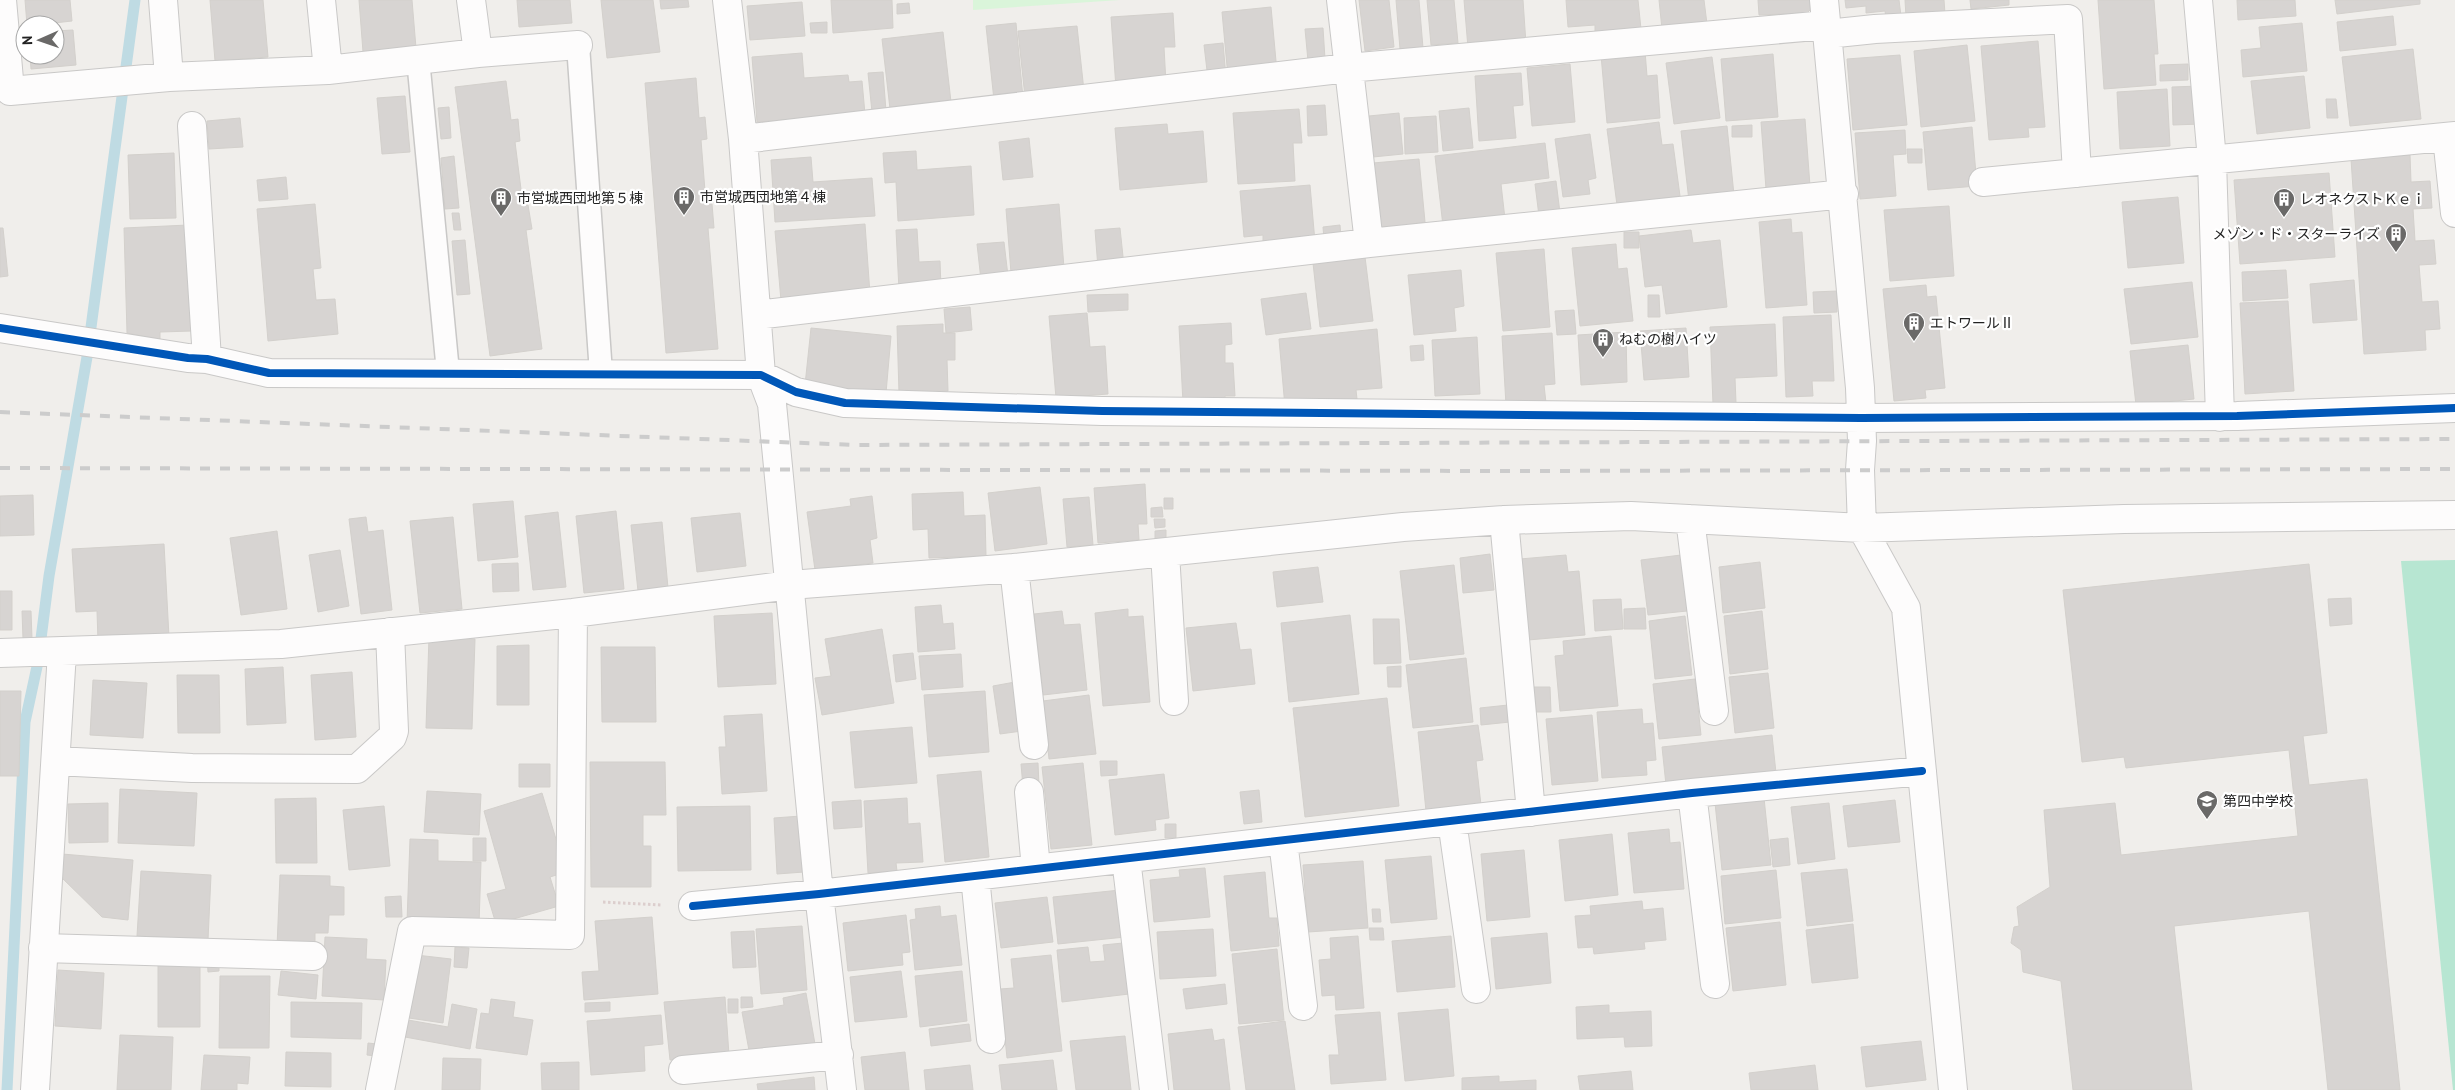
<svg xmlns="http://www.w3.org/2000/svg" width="2455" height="1090" viewBox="0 0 2455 1090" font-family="'PT Sans','Noto Sans JP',sans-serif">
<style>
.park{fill:#daf5da}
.pitch{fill:#b7e6d2}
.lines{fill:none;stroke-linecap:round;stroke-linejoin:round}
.stream{stroke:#bfdbe3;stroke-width:11}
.building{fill:#d7d4d2;stroke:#d3d0cc}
.lane-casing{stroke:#c9c8c7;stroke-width:25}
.street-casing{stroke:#c9c8c7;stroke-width:30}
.path{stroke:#dccecd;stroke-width:3;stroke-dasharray:2.5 2.5;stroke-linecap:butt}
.lane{stroke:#fdfcfc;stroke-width:22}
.street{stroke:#fdfcfc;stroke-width:28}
.rail{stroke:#ccc;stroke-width:4;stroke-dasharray:10 10;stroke-linecap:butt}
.cycleway-casing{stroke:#fff;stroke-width:11}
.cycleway{stroke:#0057b8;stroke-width:8}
.labels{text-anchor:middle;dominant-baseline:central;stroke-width:4.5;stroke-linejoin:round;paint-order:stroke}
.poi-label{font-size:14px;fill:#222;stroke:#fff;text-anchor:start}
</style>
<rect width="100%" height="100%" fill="#f0eeeb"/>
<path class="park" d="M973,0H1120L973,10Z"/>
<path class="pitch" d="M2455,560V1090H2453L2401,561Z"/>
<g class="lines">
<path class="stream" d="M7,1090L25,722L38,662L49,576L87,357L135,0"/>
</g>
<path class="building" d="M25,0H70L72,21L54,23L55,25H27Z
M210,0H263L268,57L215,61Z
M359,0H412L416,48L363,52Z
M517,0H570L572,23L519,27Z
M601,0H653L660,52L607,58Z
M660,0H688L689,7L661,9Z
M831,0H892L893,28L833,33Z
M1359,0H1389L1394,47L1365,51Z
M1396,0H1419L1423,48L1400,49Z
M1427,0H1454L1458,43L1431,45Z
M1464,0H1523L1526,44L1468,48Z
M1566,0H1638L1641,29L1595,33V25L1568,27Z
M1659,0H1704L1707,24L1662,29Z
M1758,0H1815V5L1807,13L1759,15Z
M1845,0H1899L1901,16L1886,18L1885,11L1866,13V6L1846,8Z
M1905,0H1944L1945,14L1906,17Z
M1970,0H2009V5L1971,9Z
M2098,0H2154L2158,54H2154L2156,85L2104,89Z
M2237,0H2295L2296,16L2238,20Z
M2335,0H2420V4L2337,14Z
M802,2L805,36L750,40L747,6Z
M909,3L910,13L897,14V4Z
M1271,7L1277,72L1228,77L1222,12Z
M1173,13L1175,47H1164L1166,84L1116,88L1111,17Z
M2393,16L2396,45L2340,51L2337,22Z
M827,22V33H811L810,23Z
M1016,23L1023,98L994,100L986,26Z
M2302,23L2307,71L2243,77L2241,50L2261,48L2259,27Z
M1077,26L1084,91L1025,97L1018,31Z
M1323,28L1325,59L1308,61L1305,29Z
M73,30L76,65L31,69L30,55H55V31Z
M943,32L951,102L890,109L882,39Z
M2038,41L2045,127L2028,128L2029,137L1989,140L1981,46Z
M1223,43L1226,77L1208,79L1204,45Z
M1967,45L1975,121L1921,127L1914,51Z
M2413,49L2421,119L2350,126L2342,57Z
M1645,51L1647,76L1657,75L1660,118L1607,123L1601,55Z
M802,53L804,78L848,75L849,82L862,81L865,114L757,122L752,57Z
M1773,54L1778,117L1726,121L1721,59Z
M1900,55L1907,125L1853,130L1847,59Z
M1712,57L1720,118L1674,124L1666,63Z
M1570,64L1575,122L1532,126L1527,68Z
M2188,64V80L2160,81V65Z
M883,72L886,111L872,112L868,73Z
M1521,73L1523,105L1513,106L1516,138L1479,141L1475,76Z
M2304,76L2310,128L2257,134L2251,81Z
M696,78L699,118L705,117L707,139L701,140L706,204H712L714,228H708L718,349L666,353L645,83Z
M506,81L511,120L518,119L520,141L515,142L523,205H528L532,229L526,230L542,349L490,356L455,87Z
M2200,86L2201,124L2173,125L2172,87Z
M2167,89L2170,146L2120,149L2117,92Z
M405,96L410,152L382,154L377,98Z
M2326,99H2336L2338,118H2327Z
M1325,105L1327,135L1308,136L1307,106Z
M449,107L451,138L441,139L438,108Z
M1469,108L1473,148L1443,151L1439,111Z
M1299,109L1302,143H1293L1295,181L1238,184L1233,113Z
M1399,113L1403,154L1373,157L1369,116Z
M1436,116L1438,152L1405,154L1404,118Z
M240,118L243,147L209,149L207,121Z
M1805,119L1810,186L1766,189L1761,122Z
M1659,122L1662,145L1673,144L1680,196L1617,205L1607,129Z
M1167,124L1168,134L1203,131L1207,182L1120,190L1115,128Z
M1752,125V137H1732V126Z
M1727,126L1734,195L1689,201L1681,131Z
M1972,127L1977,186L1928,190L1923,132Z
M1905,130L1906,154L1893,155L1896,196L1860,199L1855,133Z
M1590,134L1596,178L1588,180L1590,194L1563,197L1555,139Z
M1029,138L1033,177L1003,180L999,142Z
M1545,143L1549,178L1501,184L1505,219L1443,226L1435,156Z
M1907,149H1922V163H1908Z
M916,151L917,170L971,166L974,215L898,221L896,182L885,183L883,153Z
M174,153L176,218L130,219L128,155Z
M2410,155L2411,182L2430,181L2432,208L2413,209L2415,241L2434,240L2436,264L2419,265L2422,302L2438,301L2440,329L2425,330L2426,350L2364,354L2351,159Z
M454,156L459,208L445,209L441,158Z
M811,157L813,182L872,178L875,216L775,222L771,160Z
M1419,159L1425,222L1407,225L1408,230L1379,232L1373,163Z
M2329,173L2335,257L2240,264L2234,180Z
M286,177L288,199L259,201L257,180Z
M1556,181L1560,213L1539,216L1535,184Z
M1310,185L1315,242L1263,246V235L1244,237L1240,191Z
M2178,197L2184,263L2128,268L2122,202Z
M315,204L321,268L313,269L316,300L335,299L338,334L268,341L257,209Z
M1059,204L1064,268L1011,273L1006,209Z
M1949,206L1954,276L1890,281L1884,210Z
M452,213H459L461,230H454Z
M1791,219L1792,233L1802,232L1807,305L1766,308L1759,222Z
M865,224L870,294L781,301L775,231Z
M188,225L192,331L160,332V340L127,333L124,228Z
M1340,225L1341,238L1324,239L1323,227Z
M0,228H3L8,276L0,277Z
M1120,228L1124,266L1098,268L1095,230Z
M917,229L919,262L940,261L941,288L899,290L896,230Z
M1691,230L1693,243L1720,240L1727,307L1666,314L1662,285L1645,287L1639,236Z
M1624,232H1639V248H1624Z
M465,240L470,294L457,295L452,241Z
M1004,242L1008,276L981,280L977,244Z
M1616,244L1618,269L1627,268L1633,321L1580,326L1572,248Z
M1544,249L1550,327L1503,331L1496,253Z
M1365,257L1373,321L1320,327L1313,263Z
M1461,270L1464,306L1454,308L1456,331L1414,335L1408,275Z
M2286,270L2288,298L2243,301L2242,272Z
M2354,280L2357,320L2313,323L2310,284Z
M2192,282L2198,337L2131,344L2124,289Z
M1926,285L1927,297L1936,296L1945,388L1925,390L1926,398L1894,401L1883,289Z
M1837,291V312L1814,313L1813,292Z
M1306,293L1311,329L1266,335L1261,299Z
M1128,294V310L1088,312L1087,295Z
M1648,295H1659L1660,317H1648Z
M2288,301L2294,391L2245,394L2240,303Z
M970,307L972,330L946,333L944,309Z
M1574,310L1576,334L1557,335L1555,311Z
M1087,313L1090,347L1105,346L1108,394L1056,398L1049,316Z
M1831,315L1834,381H1812L1813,396L1786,397L1783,317Z
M1231,323L1232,344L1225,345V363H1233L1235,396H1225V401L1183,403L1179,326Z
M943,324V333H955V360H947L948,391L899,393L897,326Z
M1775,324L1777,376L1735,378L1736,403L1713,404L1710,327Z
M811,328L891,336L886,393L805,385Z
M1686,328L1689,377L1644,380L1640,331Z
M1377,329L1382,388L1356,390L1357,399L1285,407L1279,339Z
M1626,332L1627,382L1581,385L1578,335Z
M1552,333L1555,384L1544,385L1546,403L1506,405L1502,336Z
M1477,337L1480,394L1435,396L1432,340Z
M1423,345L1424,360L1411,361L1410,346Z
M2188,345L2194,399L2136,405L2130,351Z
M1145,484L1147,524H1138L1139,540L1098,543L1094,488Z
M1040,487L1047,544L995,551L988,493Z
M963,492L964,516L985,515L986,556L929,558L928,529L913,530L912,494Z
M33,495L34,535L0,536V496Z
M872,496L877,538L870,540L873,563L815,570L807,512L851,506L850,499Z
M1089,497L1093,545L1067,547L1063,499Z
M1164,498H1173V509H1164Z
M513,501L518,557L478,561L473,504Z
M1162,507L1163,517H1151V508Z
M616,511L624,589L584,593L576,516Z
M558,512L566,587L533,590L525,516Z
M740,513L746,566L697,572L691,518Z
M366,517L368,532L383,530L392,610L361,614L349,519Z
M453,517L462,609L420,613L410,521Z
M1154,519H1165V527L1155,528Z
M662,522L668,588L638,591L631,525Z
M1166,530V539H1155V531Z
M277,531L287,609L241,615L230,538Z
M164,544L169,637L98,641L97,611L76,612L72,549Z
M340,550L349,606L318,612L309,555Z
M1490,554L1494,590L1463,593L1460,558Z
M1566,555L1568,572L1579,571L1585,635L1528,640L1520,559Z
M1681,555L1687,611L1648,615L1641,560Z
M1760,562L1765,608L1723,613L1719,567Z
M518,563L519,591L493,592L492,564Z
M2309,564L2327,733L2303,736L2309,785L2367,779L2400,1090H2328L2309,911L2174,926L2192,1090H2073L2061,981L2023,972L2021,950L2011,943L2014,927L2019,926L2017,907L2050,887L2044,810L2115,803L2121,855L2298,836L2289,750L2126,768L2124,757L2082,762L2063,590Z
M1454,565L1464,654L1410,660L1400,571Z
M1318,567L1323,602L1277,607L1273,572Z
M0,591H12V630H0Z
M2351,598L2352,624L2330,626L2328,599Z
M1621,599L1623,629L1595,631L1593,600Z
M941,605L943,624L953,623L955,649L918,652L915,607Z
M1645,608L1646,629H1624V609Z
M1128,609V617L1143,616L1150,702L1103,706L1095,613Z
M22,611H31L32,639H23Z
M1062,611L1064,625L1080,624L1087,690L1043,695L1034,614Z
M1762,611L1768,669L1730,674L1724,616Z
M772,613L776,684L718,687L714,616Z
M1350,615L1359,694L1289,702L1281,623Z
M1685,616L1692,675L1655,679L1649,621Z
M1373,619H1399L1401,663L1374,664Z
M1236,623L1240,650L1251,649L1255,684L1193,691L1186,628Z
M882,629L894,703L822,715L815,678L831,676L825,639Z
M1611,636L1618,706L1560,711L1555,656L1564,655L1563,641Z
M429,637L475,639L472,729L426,728Z
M529,645V705H497V646Z
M601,647H655L656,722H602Z
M913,653L916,679L896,682L893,655Z
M961,654L963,687L922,690L919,656Z
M1466,658L1473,722L1413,728L1406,665Z
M1401,666V687H1388L1387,667Z
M283,667L286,723L247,725L245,669Z
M352,672L356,737L315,740L311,675Z
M1768,673L1774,728L1735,733L1729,677Z
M177,675H219L220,733H178Z
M1695,679L1701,735L1659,739L1653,684Z
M93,680L147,683L143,738L90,735Z
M1015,682L1022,731L1000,734L993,686Z
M1534,687H1550L1551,712H1534Z
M0,691H21L19,776H0Z
M985,691L989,752L929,757L924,695Z
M1089,695L1096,754L1049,759L1043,701Z
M1387,698L1399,806L1305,817L1293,708Z
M1508,705L1510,722L1481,725L1480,708Z
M1642,709L1643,724L1653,723L1656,760L1646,761L1647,775L1602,778L1597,712Z
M762,714L767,791L722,794L719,747H726L724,716Z
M1592,715L1598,781L1552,785L1546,719Z
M1478,725L1483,760L1476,761L1481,805L1426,811L1418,732Z
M912,727L917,783L855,788L850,732Z
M1772,735L1776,773L1666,785L1662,747Z
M1100,761H1117V775L1101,776Z
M590,762H665L666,815H643V846H651V887H591Z
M1038,763L1039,786L1023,787L1021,764Z
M1083,763L1092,845L1051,849L1042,767Z
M519,764H550V787H519Z
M981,771L989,857L945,862L937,775Z
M1164,774L1169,818L1155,820L1156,830L1115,835L1109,780Z
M120,789L197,793L194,846L118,843Z
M1259,790L1262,822L1244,824L1240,792Z
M427,791L481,794L479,835L424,832Z
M542,793L566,872L550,877L559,906L496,924L487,894L506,889L484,811Z
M316,798L317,863H276L275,799Z
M907,798L908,824L920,823L923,862L896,863L897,871L868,873L864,801Z
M1764,798L1771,865L1722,870L1715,803Z
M861,800L862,827L834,829L832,802Z
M1895,800L1900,842L1848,847L1843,806Z
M108,803V842L69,843L68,804Z
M1829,803L1835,859L1798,864L1791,807Z
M384,806L390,866L349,870L343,810Z
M750,806L751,870L678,871L677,807Z
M801,816L804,872L777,874L774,818Z
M1165,824H1176V838H1165Z
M1669,829L1670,843L1680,842L1684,889L1634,893L1628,833Z
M1612,834L1618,895L1565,901L1559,840Z
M473,838H486V861H473Z
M1788,838L1790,865L1773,867L1770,840Z
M410,839L438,840V861L481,862L479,925L407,922Z
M1524,850L1530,917L1487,921L1481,854Z
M62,854L133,860L128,920L102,917L60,876Z
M1431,856L1437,919L1391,923L1385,860Z
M1363,861L1368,928L1308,932L1303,865Z
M1205,868L1210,917L1154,922L1150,880L1180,877L1179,870Z
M1847,869L1853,921L1807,926L1801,873Z
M1776,870L1781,918L1725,924L1721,876Z
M141,871L211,875L208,940L137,936Z
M1265,872L1269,918H1277L1279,946L1231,951L1224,876Z
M280,875L330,876V886L344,887V915H329L328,933H315V948L277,947Z
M1120,890L1125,937L1058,944L1053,897Z
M401,896L402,917H386L385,897Z
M1047,897L1053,942L1001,948L995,903Z
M1642,901L1643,910L1663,908L1666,940L1644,942L1645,949L1594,954L1593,947L1578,948L1575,916L1591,915L1590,906Z
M940,906L941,917L956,915L962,965L915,970L910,920L916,919L915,909Z
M1372,909H1380L1381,922H1373Z
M906,915L910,952L902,953L903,965L848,971L843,923Z
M652,917L658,994L584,1000L582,972L599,971L595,921Z
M1780,922L1786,985L1733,991L1726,928Z
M1853,924L1858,978L1812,983L1806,930Z
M802,926L807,990L761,994L756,929Z
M1369,928H1383L1384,940H1370Z
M1213,929L1216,976L1160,979L1157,932Z
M754,931L756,967L733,968L731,932Z
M1547,933L1551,983L1496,989L1491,938Z
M1358,936L1364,1008L1336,1010L1335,995L1322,996L1319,960L1331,959L1330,938Z
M1451,936L1455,987L1397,992L1392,941Z
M325,937L367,939L366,959L386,960L384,1000L322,996Z
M1123,943L1129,994L1062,1002L1057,950L1088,947L1090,962L1105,961L1103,945Z
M455,947L469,948L467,968L454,967Z
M1277,949L1284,1020L1239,1024L1232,954Z
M219,955V971L208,972L207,956Z
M416,955L451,959L443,1023L409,1018Z
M1051,955L1062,1051L1007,1058L1000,989L1014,988L1011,959Z
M158,959H200V1027H158Z
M58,970L104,973L101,1029L55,1026Z
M281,971L318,975L316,999L278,995Z
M901,971L907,1017L855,1022L850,977Z
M962,971L967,1021L920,1027L915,976Z
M220,976H270L269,1048H219Z
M1225,984L1227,1004L1186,1009L1183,989Z
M806,993L815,1044L750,1056L742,1012L784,1005L783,998Z
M725,997L729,1055L670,1060L664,1002Z
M741,997H752L753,1007L741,1008Z
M491,999L515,1002L513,1017L533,1020L527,1055L476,1048L481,1013L489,1014Z
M728,999H738V1013H728Z
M291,1002L362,1003L361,1039L291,1037Z
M610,1002V1011L585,1012V1003Z
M452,1004L477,1009L470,1049L405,1037L408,1020L448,1027Z
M1609,1005V1013L1651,1011L1652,1046L1625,1047L1624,1037L1577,1039L1576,1007Z
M1448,1009L1454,1076L1405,1081L1398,1013Z
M1380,1012L1386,1080L1331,1084L1329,1055H1339L1335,1015Z
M661,1015L663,1044L644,1046L645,1071L591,1075L587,1021Z
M1285,1021L1295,1090H1246L1238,1027Z
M969,1024L971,1041L931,1046L929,1029Z
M1212,1029L1214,1041L1224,1039L1230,1090H1174L1168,1034Z
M120,1035L173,1037L171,1090H117Z
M1125,1036L1131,1090H1076L1070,1041Z
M1921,1041L1926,1080L1866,1087L1861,1047Z
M368,1043L386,1045L385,1057L367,1055Z
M286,1052L331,1053V1087L285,1086Z
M905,1052L909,1090H865L861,1057Z
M204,1055L250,1057L248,1084L237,1083V1090H201Z
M443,1058L481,1059L480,1090H442Z
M1053,1060L1057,1090H1002L999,1065Z
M579,1062V1090H542L541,1063Z
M970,1065L973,1090H926L924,1070Z
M1815,1065L1818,1090H1751L1749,1073Z
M1631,1071L1633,1090H1580L1578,1076Z
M1499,1076V1082L1536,1080V1090H1462V1078Z
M814,1077L815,1090H758L757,1084Z"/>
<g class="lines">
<g class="lane-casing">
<path id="lane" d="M578,45L601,373
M418,59L448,372"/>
</g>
<g class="street-casing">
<path id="street" d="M2,0L10,91L169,77L328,70L478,53L578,45
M163,0L169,77
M321,0L328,70
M471,0L478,53
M727,0L743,139L761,375L772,404L819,894L842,1090
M1341,0L1369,243
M1824,0L1860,388L1862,441L1860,470L1862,528L1906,608L1953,1090
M2198,0L2212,160L2220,417
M1827,34L1875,29L2068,19L2077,173
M192,126L207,359
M2447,137L2455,213
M743,139L1348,68L1826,25
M1983,182L2455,136
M757,315L1369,243L1844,194
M0,328L188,358L207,359L269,373L761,375L796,392L845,403L1102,411L1861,418L2237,416L2455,408
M1690,519L1714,711
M1504,520L1531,812
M1165,553L1174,701
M1014,568L1034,745
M0,653L281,644L573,613L790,585L1014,568L1403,527L1504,520L1631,516L1862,528L2124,519L2455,515
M56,761L192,768L357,769L392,737L394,731L390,632
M1029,792L1036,869
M1692,793L1715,984
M1452,821L1476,989
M1283,841L1303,1006
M1126,859L1154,1090
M975,876L991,1039
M693,906L819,894L1692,793L1922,771
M43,948L313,956
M683,1070L839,1055
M35,1090L62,652
M380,1090L412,931L570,935L573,613"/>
</g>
<path class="path" d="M603,902L662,905"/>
<use href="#lane" class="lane"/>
<use href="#street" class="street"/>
<path class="rail" d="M0,412L856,445L2455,439
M0,468L1511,471L2455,469"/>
<g class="cycleway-casing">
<path id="cycleway" d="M0,328L188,358L207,359L269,373L761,375L796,392L845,403L1102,411L1861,418L2237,416L2455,408
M693,906L819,894L1692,793L1922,771"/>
</g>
<use href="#cycleway" class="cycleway"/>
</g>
<defs>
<g id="building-pin" transform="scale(1.125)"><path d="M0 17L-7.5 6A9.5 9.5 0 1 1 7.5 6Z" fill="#6a6968" stroke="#fff"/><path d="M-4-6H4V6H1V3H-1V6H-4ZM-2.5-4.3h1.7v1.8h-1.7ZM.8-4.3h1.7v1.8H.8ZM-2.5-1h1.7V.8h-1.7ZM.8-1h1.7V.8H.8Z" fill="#fff"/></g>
<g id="school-pin" transform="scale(1.125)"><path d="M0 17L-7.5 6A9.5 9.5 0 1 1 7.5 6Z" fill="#6a6968" stroke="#fff"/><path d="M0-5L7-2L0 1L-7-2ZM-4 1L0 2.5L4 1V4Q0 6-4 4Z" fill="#fff"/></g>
</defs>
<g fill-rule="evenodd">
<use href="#building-pin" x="684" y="197"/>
<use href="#building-pin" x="501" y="198"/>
<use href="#building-pin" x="2284" y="199"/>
<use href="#building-pin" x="2396" y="234"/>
<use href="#building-pin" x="1914" y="323"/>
<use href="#building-pin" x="1603" y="339"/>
<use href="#school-pin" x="2207" y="801"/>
</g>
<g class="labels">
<g class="poi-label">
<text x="700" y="197">市営城西団地第４棟</text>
<text x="517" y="198">市営城西団地第５棟</text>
<text x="2300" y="199">レオネクストＫｅｉ</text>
<text x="2380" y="234" text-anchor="end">メゾン・ド・スターライズ</text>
<text x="1930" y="323">エトワールⅡ</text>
<text x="1619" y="339">ねむの樹ハイツ</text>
<text x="2223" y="801">第四中学校</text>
</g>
</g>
<g transform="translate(40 40) rotate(268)"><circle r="24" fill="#ffffff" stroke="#a7a7a7"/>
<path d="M0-4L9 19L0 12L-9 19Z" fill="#6a6968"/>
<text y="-8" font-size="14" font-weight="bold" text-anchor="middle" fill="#222222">N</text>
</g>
</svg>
